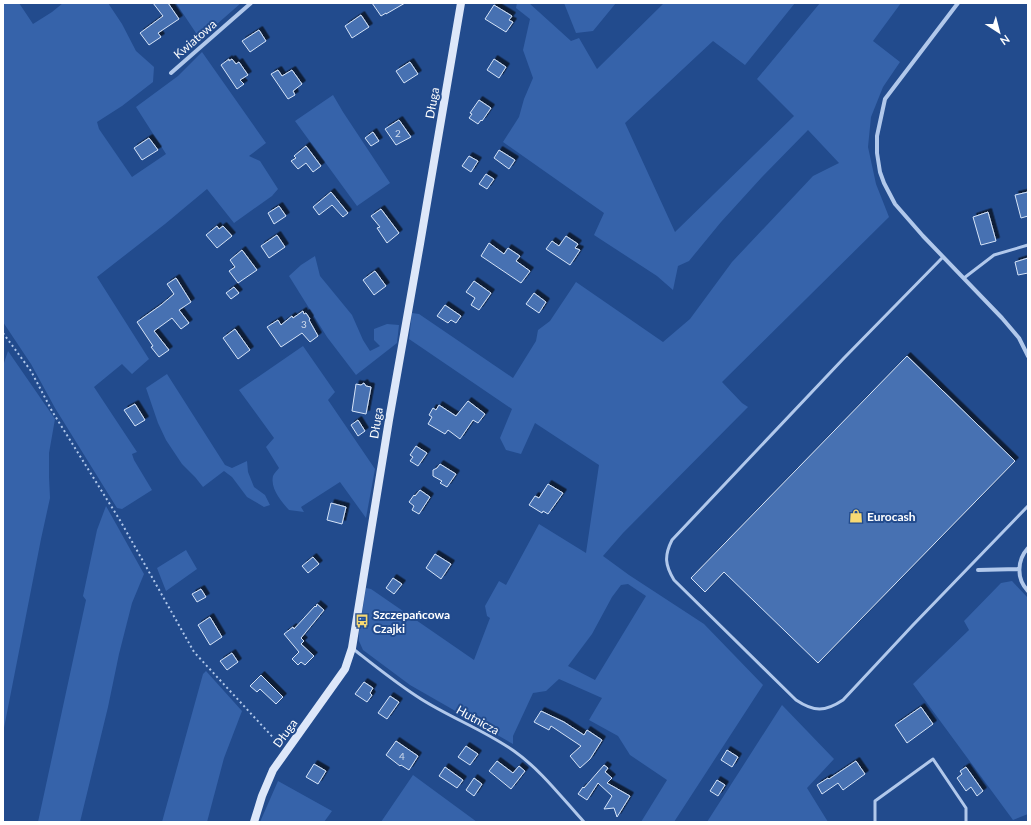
<svg xmlns="http://www.w3.org/2000/svg" width="1031" height="825" viewBox="0 0 1031 825" font-family="Lato,sans-serif">
<style>
.green{fill:#3663aa;fill-rule:evenodd}
.building{fill:#4671b2;stroke:#d6e4f8;filter:url(#shadow)}
.lines{fill:none;stroke-linecap:round;stroke-linejoin:round}
.path{stroke:#b1c8eb;stroke-width:2;stroke-dasharray:2 3;stroke-linecap:butt}
.lane{stroke:#b1c8eb;stroke-width:3}
.street{stroke:#b1c8eb;stroke-width:4}
.secondary{stroke:#dde7f9;stroke-width:8}
.labels{text-anchor:middle;dominant-baseline:central;stroke-width:4;stroke-linejoin:round;paint-order:stroke}
.number-label{font-size:10px;fill:#d1dcec}
.street-label{font-size:12px;fill:#fff;stroke:#224b8d}
.poi-label{font-size:12px;font-weight:bold;fill:#fff;stroke:#224b8d;text-anchor:start}
</style>
<defs>
<filter id="shadow"><feDropShadow dx="3.5" dy="-3.5" stdDeviation="0" flood-color="#0009"/></filter>
</defs>
<rect width="100%" height="100%" fill="#224b8d"/>
<path class="green" d="M3,3H19L33,24L52,12L63,3H108L122,24L136,51L154,67L153,82L122,106L97,122L99,129L132,177L166,154L136,107L178,76L202,52L266,143L249,156L260,161L278,189L272,196L234,223L207,189L165,224L97,277L149,359L132,374L122,364L94,387L137,452L132,454L134,460L152,490L122,509L117,508L55,408L31,364L3,322Z
M176,3H241L200,39Z
M517,3H529L571,41L579,38L597,69L664,3H795L745,65L713,41L625,123L675,232L794,116L757,79L820,3H901L873,41L900,62L883,87L871,117L868,147L876,184L889,217L722,382L742,403L748,407L623,533L603,556L629,575L704,624L763,685L674,822H641L667,780L630,755L618,736L589,720L602,698L559,679L546,691L533,693L513,736V744L410,685L363,650L359,641V632L366,588L371,589L474,660L490,618L487,616L485,606L499,581L506,585L539,524L586,553L599,465L535,423L521,454L506,450L500,438L512,409L409,339L412,313L419,314L513,378L536,341L538,330L550,321L576,282L663,342L690,319L732,262L813,176L839,163L808,130L762,177L721,222L689,261L678,266L673,290L657,276L594,235L604,213L503,142L519,117L524,99L533,78L523,50L530,19L516,8ZM628,584L646,596L595,680L568,666L592,634L612,597L621,585Z
M564,3H616L593,31L576,33Z
M333,95L343,112L390,183L357,206L295,121Z
M315,256L320,276L352,315L363,340L370,351L380,346L374,340V329L387,324L399,325L397,343L356,375L327,337L289,276L301,265Z
M303,346L335,392L328,400L375,469L366,518L340,482L301,507L304,512L289,510C282,502 270,489 273,476C274,473 277,471 279,468L266,447L274,438L239,390Z
M8,351L55,419L49,453V477L50,498L41,539L3,733V366Z
M167,374L225,465L232,468L247,461L248,472L254,487L265,495L270,505L264,507L247,497L232,477L224,471L203,487L195,477L182,464L166,440L158,423L146,388Z
M106,506L144,574L132,603L119,654L108,707L80,822H38L86,600L83,596L97,530Z
M186,550L197,569L166,591L157,568Z
M1012,581L1028,598V814L1013,820L913,684L969,630L964,621L1001,583Z
M206,671L242,711L224,758L207,822H162L203,674Z
M782,705L834,759L807,788L828,822H707Z
M413,775L477,822H381Z
M278,781L332,811L324,822H260Z"/>
<path class="building" d="M153,3H168L179,19L158,33L161,37L149,45L140,33L163,16Z
M372,3H405L386,14V13L381,16Z
M494,5L512,16L509,20L513,22L506,32L485,19Z
M361,15L369,27L352,38L345,26Z
M259,30L266,41L250,52L242,41Z
M229,59V61L232,59L236,64L239,62L248,75L240,80L244,84L237,89L221,65Z
M494,59L506,67L499,78L487,70Z
M410,62L418,74L404,83L396,71Z
M278,70L282,76L292,70L302,84L293,91L295,95L288,99L271,74Z
M479,100L491,108L482,121L481,120L478,124L469,118L472,114L470,113Z
M399,120L411,137L396,145L385,129Z
M373,132L379,141L371,146L365,138Z
M149,138L158,150L142,160L134,148Z
M306,146L321,166L313,172L306,163L298,169L291,161L296,158L294,156Z
M499,150L515,160L509,169L494,158Z
M469,156L478,161L471,172L462,166Z
M486,174L494,179L487,189L479,184Z
M331,192L348,213L343,217L332,205L319,215L313,207Z
M1028,192V216L1021,218L1015,195Z
M279,206L286,216L274,224L268,213Z
M381,209L399,233L387,243L377,228L380,227L371,216Z
M988,212L996,241L981,245L973,217Z
M217,226L219,229L223,226L232,236L217,248L206,235Z
M277,235L285,247L269,258L261,246Z
M566,236L578,244L575,248L580,250L570,265L546,249L552,241L559,246Z
M489,243L504,254L508,248L520,256L516,261L530,271L521,283L481,256Z
M242,250L257,270L238,283L229,271L235,267L230,260Z
M1028,258V273L1018,275L1015,262Z
M375,271L386,286L374,295L363,280Z
M176,278L191,302L179,310L189,323L181,329L172,318L154,331L169,350L159,357L151,347L153,346L137,322L161,305L174,294L167,284Z
M474,281L491,293L479,310L471,305L475,298L466,292Z
M234,287L239,293L231,299L226,293Z
M534,293L546,302L539,313L526,304Z
M445,305L461,316L456,323L451,320L448,323L437,316Z
M303,311L304,314L306,313L310,319L309,320L318,336L310,342L302,333L281,347L267,327L278,320L281,325L292,316L293,318Z
M235,329L250,350L238,359L223,338Z
M907,356L1015,461L818,663L724,572L705,592L691,578Z
M364,383L366,386L371,387L366,414L352,411L356,384L361,385Z
M468,401L485,414L478,423L473,420L460,439L448,430L445,434L428,424L432,417L429,415L433,408L436,410L439,405L456,416Z
M135,404L145,420L135,426L124,410Z
M358,420L365,431L358,436L351,425Z
M416,446L427,453L418,466L410,461L413,457L410,455Z
M440,464L456,474L447,487L440,483L442,481L433,476V470L437,468Z
M548,484L563,493L548,514L543,511L542,513L529,505L535,496L539,498Z
M420,490L430,497L419,514L412,510L414,506L409,502L414,495L415,496Z
M331,503L346,507L342,524L327,520Z
M435,554L451,564L441,579L426,568Z
M313,557L319,564L308,573L302,566Z
M393,578L402,584L394,594L386,588Z
M201,589L206,597L197,602L192,594Z
M317,604L324,610L301,638L304,641L301,644L314,656L305,665L301,662L298,665L292,659L299,652L284,634L293,627L294,629L315,606L316,607Z
M210,617L222,637L210,645L198,625Z
M232,653L238,662L227,670L220,661Z
M261,675L283,697L276,704L260,689L257,692L250,686Z
M364,682L373,688L370,693L372,695L367,702L355,694Z
M390,696L399,702L387,719L378,713Z
M921,707L933,724L907,743L895,725Z
M541,711L564,722L584,735L587,730L602,740L590,759L580,768L570,756L581,746L551,726L549,730L534,722Z
M396,741L418,756L409,770L401,765L400,766L386,755Z
M466,746L478,754L470,765L458,757Z
M727,750L738,757L732,767L721,760Z
M497,761L513,773L519,766L525,771L511,789L489,771Z
M856,761L865,774L843,790L838,783L822,794L817,785L828,778L829,779Z
M314,764L326,771L318,784L306,777Z
M604,765L608,768L605,772L612,778L607,783L630,796L617,817L614,808L604,809L612,796L598,783L587,800L578,794L583,787L584,788Z
M445,767L463,780L457,788L439,776Z
M966,767L983,791L977,796L971,787L966,791L957,778L962,774L960,771Z
M474,778L482,784L474,796L466,790Z
M717,780L725,785L718,796L710,791Z"/>
<g class="lines">
<path class="path" d="M3,333L31,371L52,411L121,522L194,652L280,745"/>
<path class="lane" d="M943,257L844,358L672,540C664,556 665,565 674,580L796,700C814,712 825,712 843,700L913,625L1028,506
M964,278L994,255L1028,245
M352,648C375,666 397,684 421,699C451,718 484,730 514,751C541,770 562,798 584,822
M875,822V801L933,759L966,808V822"/>
<path class="street" d="M958,3L885,99L877,136V153L880,172L884,183L895,204L923,236L1002,318L1019,338L1028,356
M171,73L251,3
M1028,548C1017,560 1016,579 1028,591
M978,570L1019,569"/>
<path class="secondary" d="M254,822L262,796L273,770L345,669L352,648L389,420L420,244L461,3"/>
</g>
<defs>
<g id="shop-bare" transform="scale(1.08)"><path d="M-5-2.5h2.3a2.7 3.5 0 0 1 5.4 0H5L5.5 6h-11ZM-1.5-2.5h3a1.5 2.3 0 0 0-3 0Z" fill="#f7d973" stroke="#224b8d" stroke-width="2.5" paint-order="stroke"/></g>
<g id="bus-bare" transform="scale(1.08)"><path d="M-5-6H5V4H4V6H2V4H-2V6H-4V4H-5ZM-3.5-4V0h7V-4ZM-3.5 1.2v1.5H-2V1.2ZM2 1.2v1.5H3.5V1.2Z" fill="#f7d973" stroke="#224b8d" stroke-width="2.5" paint-order="stroke"/></g>
</defs>
<g fill-rule="evenodd">
<use href="#shop-bare" x="856" y="516"/>
<use href="#bus-bare" x="362" y="621"/>
</g>
<g class="labels">
<g class="number-label">
<text x="398" y="133">2</text>
<text x="304" y="324">3</text>
<text x="402" y="756">4</text>
</g>
<g class="street-label">
<text transform="translate(195 39) rotate(-41)">Kwiatowa</text>
<text transform="translate(432 103) rotate(-80)">Długa</text>
<text transform="translate(376 423) rotate(-81)">Długa</text>
<text transform="translate(478 720) rotate(29)">Hutnicza</text>
<text transform="translate(285 733) rotate(-54)">Długa</text>
</g>
<g class="poi-label">
<text x="867" y="516">Eurocash</text>
<text x="373" y="614">Szczepańcowa<tspan x="373" dy="14">Czajki</tspan></text>
</g>
</g>
<rect width="1031" height="825" fill="none" stroke="#ffffff" stroke-width="8"/>
<g transform="translate(999 32) rotate(144)" stroke="#224b8d" stroke-width="3" paint-order="stroke">
<path d="M0-3L7 15L0 10L-7 15Z" fill="#ffffff"/>
<text y="-6" font-size="11" font-weight="bold" text-anchor="middle" fill="#ffffff">N</text>
</g>
</svg>
